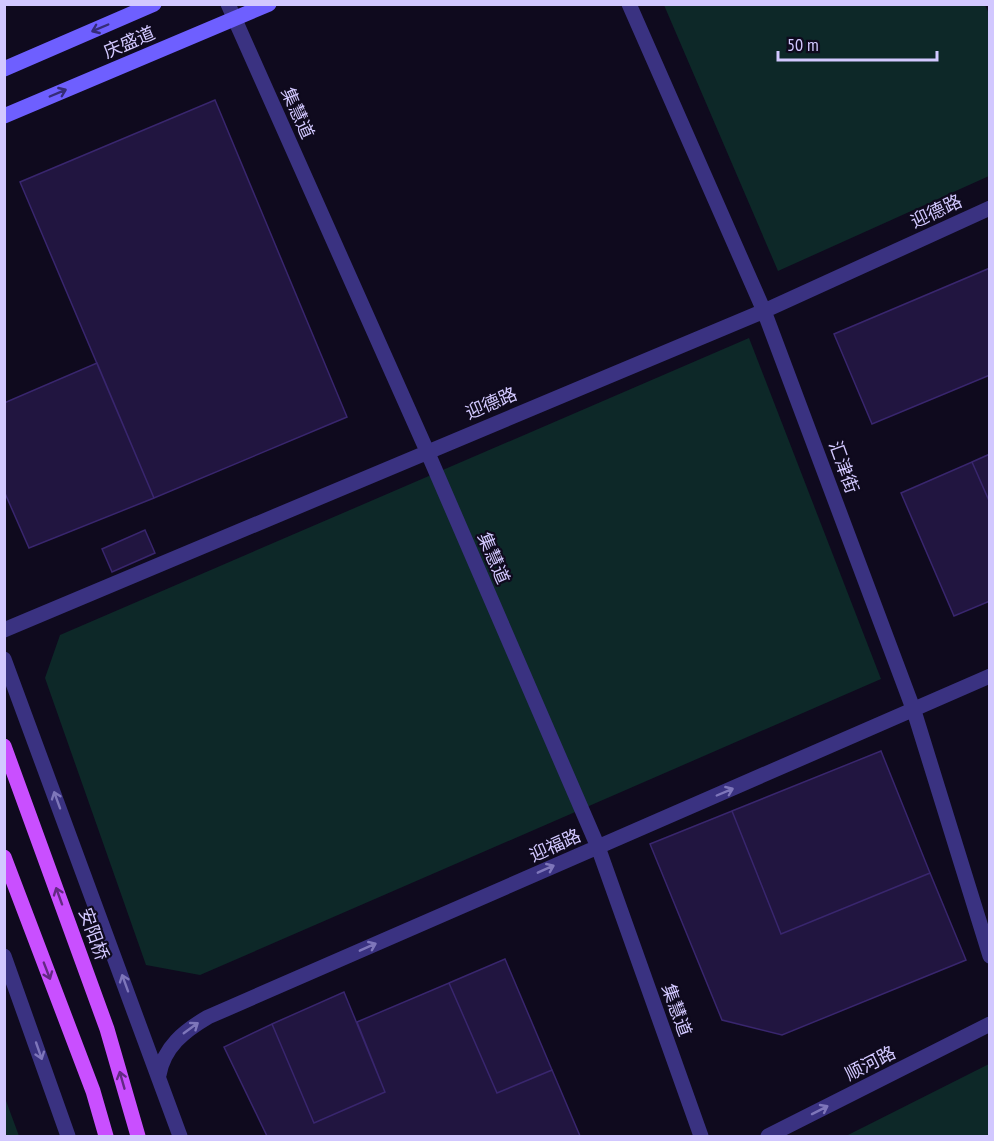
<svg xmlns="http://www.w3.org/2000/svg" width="994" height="1141" viewBox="0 0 994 1141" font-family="'PT Sans Narrow','Noto Sans SC',sans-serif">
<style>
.green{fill:#0d2828}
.building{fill:#211540;stroke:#39266e;stroke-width:1.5}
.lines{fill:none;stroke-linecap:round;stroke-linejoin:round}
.tertiary{stroke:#3a3281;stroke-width:15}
.secondary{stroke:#6e5fff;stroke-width:15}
.primary{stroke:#c94fff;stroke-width:15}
.oneway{stroke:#352c78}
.oneway2{stroke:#7e76ba}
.oneway3{stroke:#632983}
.labels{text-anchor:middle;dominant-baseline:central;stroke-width:4.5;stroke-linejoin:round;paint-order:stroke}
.street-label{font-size:18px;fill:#d2c8ff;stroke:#0f0a1e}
</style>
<rect width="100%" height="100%" fill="#0f0a1e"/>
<path class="green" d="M664,5H985L990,16L989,176L778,271Z
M749,338L881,679L200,975L146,965L45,678L60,635Z
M989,1064V1136H846Z
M5,1098L19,1136H5Z"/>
<path class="building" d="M215,100L347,417L154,498L20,182Z
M990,268V375L872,424L834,334Z
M97,363L154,498L29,548L4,491V403Z
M990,454V503L972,462Z
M972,462L990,503V601L954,616L901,493Z
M145,530L155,553L112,572L102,549Z
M881,751L930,873L781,934L732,811Z
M732,811L781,934L930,873L966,960L782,1035L722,1020L650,844Z
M505,959L552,1070L497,1093L449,983Z
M449,983L497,1093L552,1070L580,1136H267L224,1047L272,1024L314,1123L385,1092L357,1022Z
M344,992L385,1092L314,1123L272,1024Z"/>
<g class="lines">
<path class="tertiary" d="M228,4L427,451L598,847L701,1136
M629,4L764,311L914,711L990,956
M4,630L764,311L990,208
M4,659L180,1136
M4,956L68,1136
M159,1075C164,1047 184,1031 208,1017L990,676
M768,1136L990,1024"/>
<path class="secondary" d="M4,69L154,4
M4,116L269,4"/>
<path class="primary" d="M4,746L107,1029L138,1136
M4,857L93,1091L106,1136"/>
</g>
<defs><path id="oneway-shaft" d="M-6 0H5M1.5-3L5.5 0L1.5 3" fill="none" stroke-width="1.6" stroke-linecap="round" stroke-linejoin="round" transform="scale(1.5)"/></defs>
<g class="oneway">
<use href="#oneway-shaft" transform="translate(100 28) rotate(157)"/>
<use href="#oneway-shaft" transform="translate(58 93) rotate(-23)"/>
</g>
<g class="oneway2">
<use href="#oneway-shaft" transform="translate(725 792) rotate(-23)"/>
<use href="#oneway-shaft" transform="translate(57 800) rotate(-110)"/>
<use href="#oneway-shaft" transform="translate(546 869) rotate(-24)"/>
<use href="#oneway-shaft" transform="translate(368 947) rotate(-24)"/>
<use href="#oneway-shaft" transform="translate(125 983) rotate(-110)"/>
<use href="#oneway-shaft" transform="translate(191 1028) rotate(-36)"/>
<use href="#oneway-shaft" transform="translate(39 1051) rotate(71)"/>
<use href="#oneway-shaft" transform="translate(820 1110) rotate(-27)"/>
</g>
<g class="oneway3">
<use href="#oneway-shaft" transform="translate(59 896) rotate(-110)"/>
<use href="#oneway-shaft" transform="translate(47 971) rotate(69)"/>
<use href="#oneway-shaft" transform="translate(122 1080) rotate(-106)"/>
</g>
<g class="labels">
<g class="street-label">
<text transform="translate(129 42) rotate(-23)">庆盛道</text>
<text transform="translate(298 113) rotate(66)">集慧道</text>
<text transform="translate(936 211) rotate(-25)">迎德路</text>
<text transform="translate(491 403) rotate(-23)">迎德路</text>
<text transform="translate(844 467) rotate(70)">汇津街</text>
<text transform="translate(494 558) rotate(67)">集慧道</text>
<text transform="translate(555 845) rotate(-24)">迎福路</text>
<text transform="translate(94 934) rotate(70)">安阳桥</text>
<text transform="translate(677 1010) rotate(70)">集慧道</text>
<text transform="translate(870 1063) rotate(-27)">顺河路</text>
</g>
</g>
<rect width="994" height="1141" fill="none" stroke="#d2c8ff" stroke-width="12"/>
<path d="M778 51v9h159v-9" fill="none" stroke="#d2c8ff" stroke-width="3"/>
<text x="787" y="51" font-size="18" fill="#d2c8ff" stroke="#0f0a1e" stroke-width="4.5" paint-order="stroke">50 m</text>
</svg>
